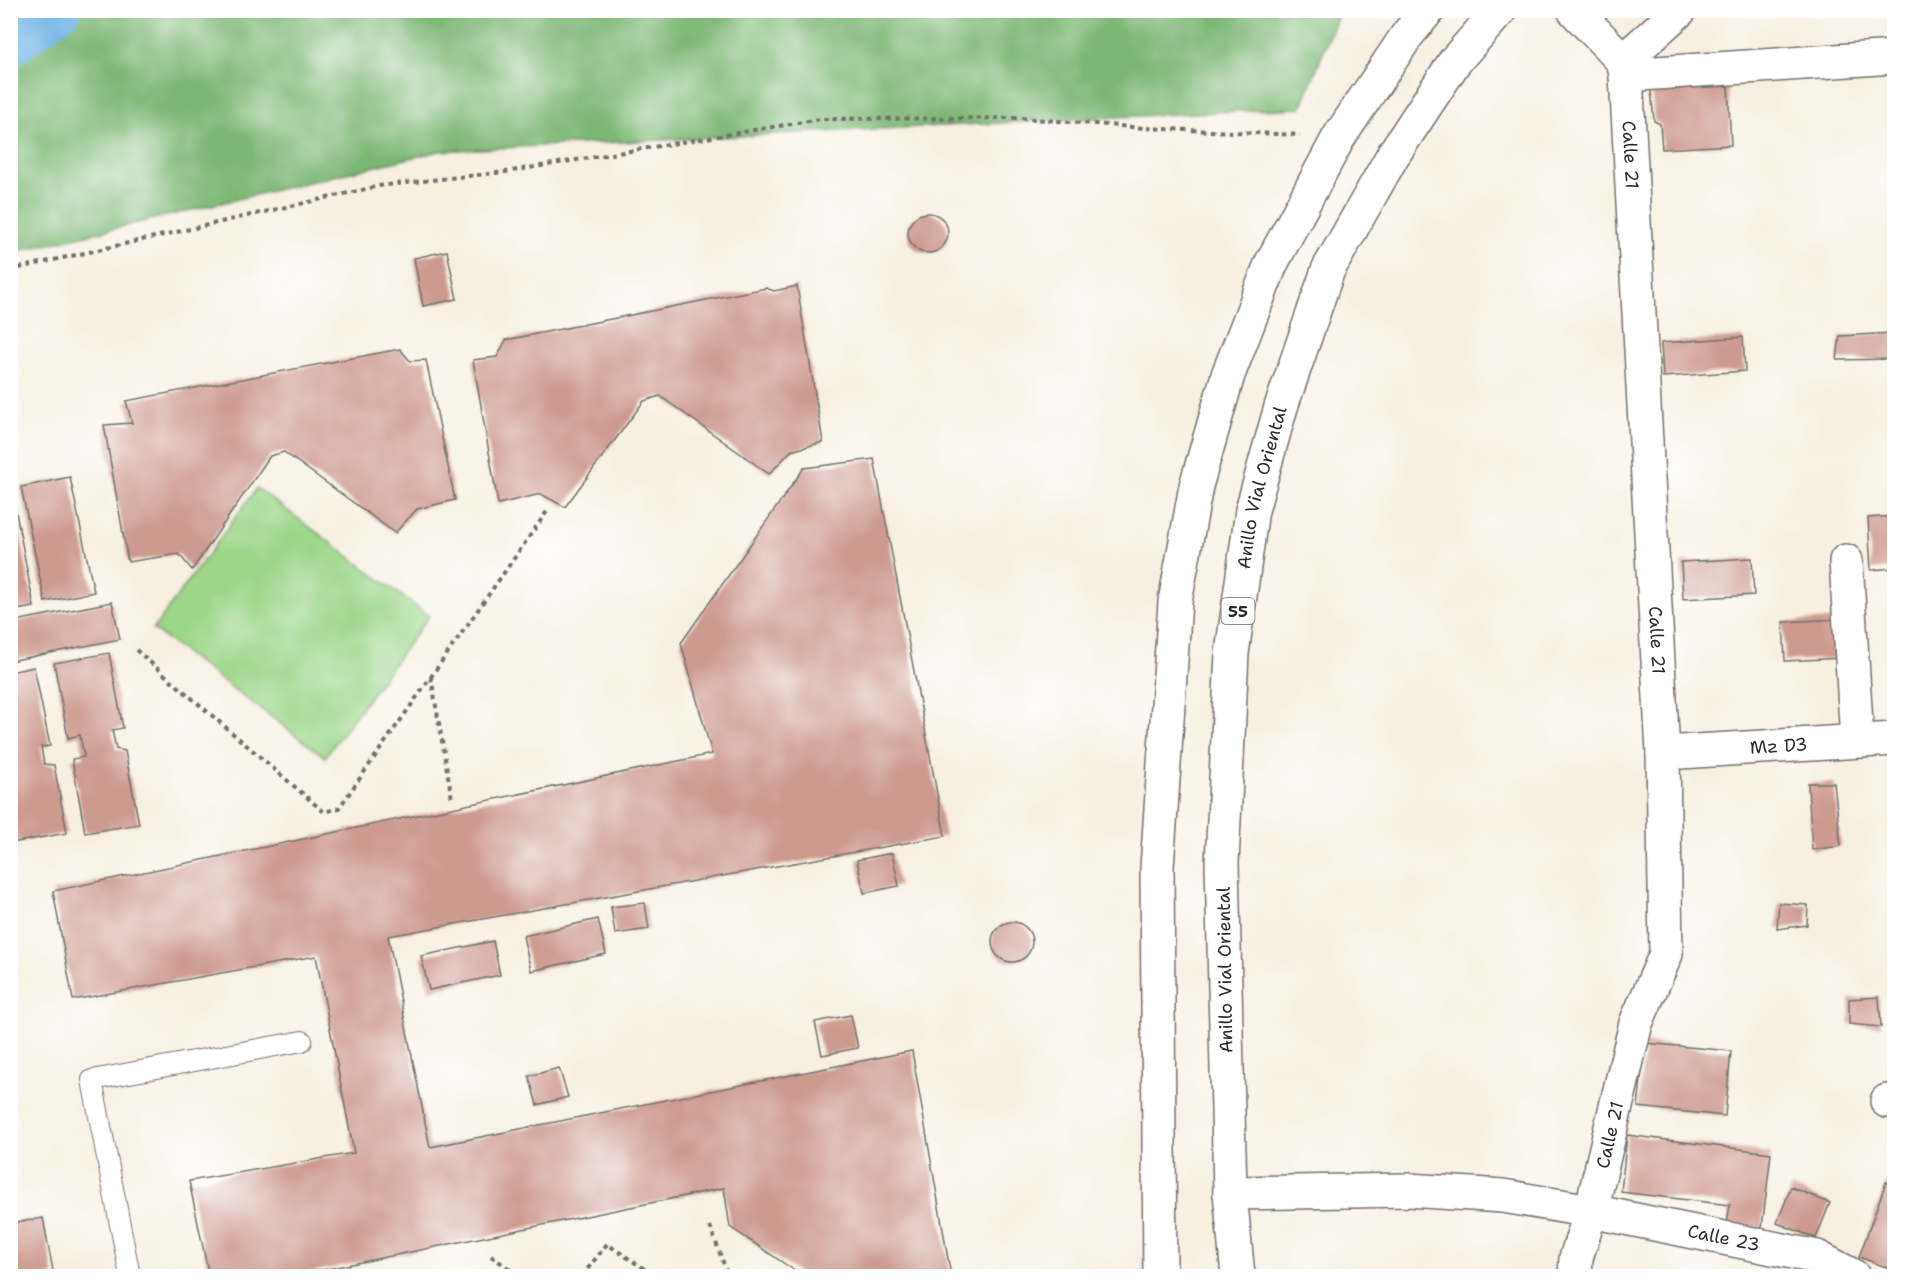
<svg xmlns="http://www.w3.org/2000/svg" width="1905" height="1287" viewBox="0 0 1905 1287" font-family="'Shantell Sans',sans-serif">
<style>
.green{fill:#9cd689;stroke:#64805a;stroke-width:1.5}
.forest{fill:#7db775;stroke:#547150;stroke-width:1.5}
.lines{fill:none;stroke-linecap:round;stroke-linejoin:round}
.canal{stroke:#71b4e6;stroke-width:38}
.building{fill:#cd9a8f}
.lane-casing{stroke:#72706b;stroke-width:22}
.street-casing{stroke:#72706b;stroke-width:36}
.highway-casing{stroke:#72706b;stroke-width:36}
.path{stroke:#72706b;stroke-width:4;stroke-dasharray:4.5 4.5;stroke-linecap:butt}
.lane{stroke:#fff;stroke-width:20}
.street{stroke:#fff;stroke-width:33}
.highway{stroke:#fff;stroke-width:33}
.labels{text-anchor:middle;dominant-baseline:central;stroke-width:4.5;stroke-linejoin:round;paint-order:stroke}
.shield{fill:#fff;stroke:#6b6b6b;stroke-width:1.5}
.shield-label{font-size:16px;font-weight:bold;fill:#2b2b2b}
.street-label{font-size:18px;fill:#2b2b2b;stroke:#fff}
</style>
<rect width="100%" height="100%" fill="#fff"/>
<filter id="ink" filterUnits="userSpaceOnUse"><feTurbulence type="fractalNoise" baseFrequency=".0167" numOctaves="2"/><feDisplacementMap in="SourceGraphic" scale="12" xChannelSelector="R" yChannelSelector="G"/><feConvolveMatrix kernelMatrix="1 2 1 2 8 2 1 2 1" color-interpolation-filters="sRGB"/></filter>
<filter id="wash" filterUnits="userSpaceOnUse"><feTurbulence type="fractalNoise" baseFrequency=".008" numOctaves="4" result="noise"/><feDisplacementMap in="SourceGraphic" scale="24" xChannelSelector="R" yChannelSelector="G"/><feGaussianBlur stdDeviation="1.35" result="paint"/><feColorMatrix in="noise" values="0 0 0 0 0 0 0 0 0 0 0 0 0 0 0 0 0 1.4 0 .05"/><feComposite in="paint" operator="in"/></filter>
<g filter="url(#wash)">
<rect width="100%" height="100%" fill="#f7f0e1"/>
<path class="green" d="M257,488L429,616L325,757L153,629Z"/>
<path class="forest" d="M10,11L11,10L1340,11L1301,108L440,151L11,253Z"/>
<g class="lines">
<path class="canal" d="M10,48L62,10"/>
</g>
<g id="blocks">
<path class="building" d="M1728,86L1731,145L1662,149L1660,124L1654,121L1651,90Z
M908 233a20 20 0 1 1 40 0a20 20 0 1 1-40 0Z
M447,251L457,299L423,306L414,258Z
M797,286L823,442L791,451L769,474L660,396L644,401L565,507L541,494L498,504L473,360L497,357L506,340L766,288L774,291Z
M1894,333V359L1837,360L1840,336Z
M1743,337L1745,371L1663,377L1661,343Z
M400,349L410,361L426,360L455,500L417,509L395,533L284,452L270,456L192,570L179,554L128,562L104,425L132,423L126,401Z
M874,459L945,836L388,936L430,1147L912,1051L951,1276H803L730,1227L724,1188L293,1276H209L189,1181L354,1153L316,956L73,1000L53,891L712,754L681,643L804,468Z
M70,477L94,592L45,602L21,487Z
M12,491L34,607L10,611V492Z
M1894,516V568L1871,570L1868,518Z
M1752,558L1754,595L1683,599L1681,562Z
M112,602L120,639L10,661V622Z
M1839,619L1842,658L1785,661L1783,622Z
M109,653L123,728L112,730L116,749L125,751L139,824L85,833L72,759L84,757L80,735L68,738L54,663Z
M34,667L50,746L41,747L44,764L54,765L67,833L11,843L10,672Z
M1808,783H1834L1841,846L1812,850Z
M892,853L899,886L864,893L857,860Z
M645,903L649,929L615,934L611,907Z
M1779,903L1808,905L1807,925L1777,929Z
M598,919L606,954L531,971L523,936Z
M992 942a20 20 0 1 1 40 0a20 20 0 1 1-40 0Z
M493,941L500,975L429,990L421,956Z
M1879,997L1881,1027L1849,1024V999Z
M851,1015L858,1048L822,1055L815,1022Z
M1645,1043L1731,1051L1725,1116L1638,1107Z
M559,1068L568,1097L537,1105L529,1076Z
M1627,1135L1771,1153L1762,1228L1727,1224L1730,1205L1621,1192Z
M1886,1182L1894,1185V1270L1859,1257Z
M1791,1187L1830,1203L1816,1238L1777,1223Z
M43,1218L54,1276H10V1223Z
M382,1270L383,1276H353V1275Z"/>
</g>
</g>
<g filter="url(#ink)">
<use href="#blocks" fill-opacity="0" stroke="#72706b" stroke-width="1.5"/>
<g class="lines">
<g class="lane-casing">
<path id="lane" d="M130,1276L92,1080L302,1041"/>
</g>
<g class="street-casing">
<g id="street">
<path id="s1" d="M1574,10L1623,61L1626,75L1663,753L1666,954L1636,1023L1591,1211L1576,1258L1575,1276"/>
<path d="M1623,61L1680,10"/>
<path d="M1626,75L1894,57"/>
<path d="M1846,561L1857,741"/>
<path id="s2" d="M1663,753L1894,739"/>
<path d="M1887,1101H1894"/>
<path id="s3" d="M1230,1193L1408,1190L1503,1196L1591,1211L1817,1257L1853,1276"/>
</g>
</g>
<g class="highway-casing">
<g id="highway">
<path d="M1160,1276L1157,868L1175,602L1196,486L1228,375L1271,264L1339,137L1408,34L1428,10"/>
<path id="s4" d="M1238,1276L1230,1193L1222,863L1232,653L1252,510L1281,407L1328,270L1393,155L1455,61L1500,10"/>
</g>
</g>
<path class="path" d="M10,270L379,186L505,172L820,119L1021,118L1144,128L1300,135
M136,650L324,812L339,808L548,510
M431,677L452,799
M710,1226L728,1276
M491,1256L520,1276
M582,1276L607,1244L655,1276"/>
<use href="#lane" class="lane"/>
<use href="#street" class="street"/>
<use href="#highway" class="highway"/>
</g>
</g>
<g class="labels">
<rect class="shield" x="1221.5" y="598" width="33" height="26" rx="4.5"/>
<g class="shield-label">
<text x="1238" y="611">55</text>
</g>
<g class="street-label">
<text stroke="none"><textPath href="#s1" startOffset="165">Calle 21</textPath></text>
<text stroke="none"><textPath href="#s4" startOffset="792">Anillo Vial Oriental</textPath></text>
<text stroke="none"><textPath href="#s1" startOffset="651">Calle 21</textPath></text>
<text stroke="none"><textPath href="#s2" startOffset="116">Mz D3</textPath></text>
<text transform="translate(1225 970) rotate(-91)">Anillo Vial Oriental</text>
<text transform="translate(1610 1135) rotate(-77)">Calle 21</text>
<text stroke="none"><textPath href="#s3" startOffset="498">Calle 23</textPath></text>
</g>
</g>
<rect width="1905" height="1287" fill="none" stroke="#fff" stroke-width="36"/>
</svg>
